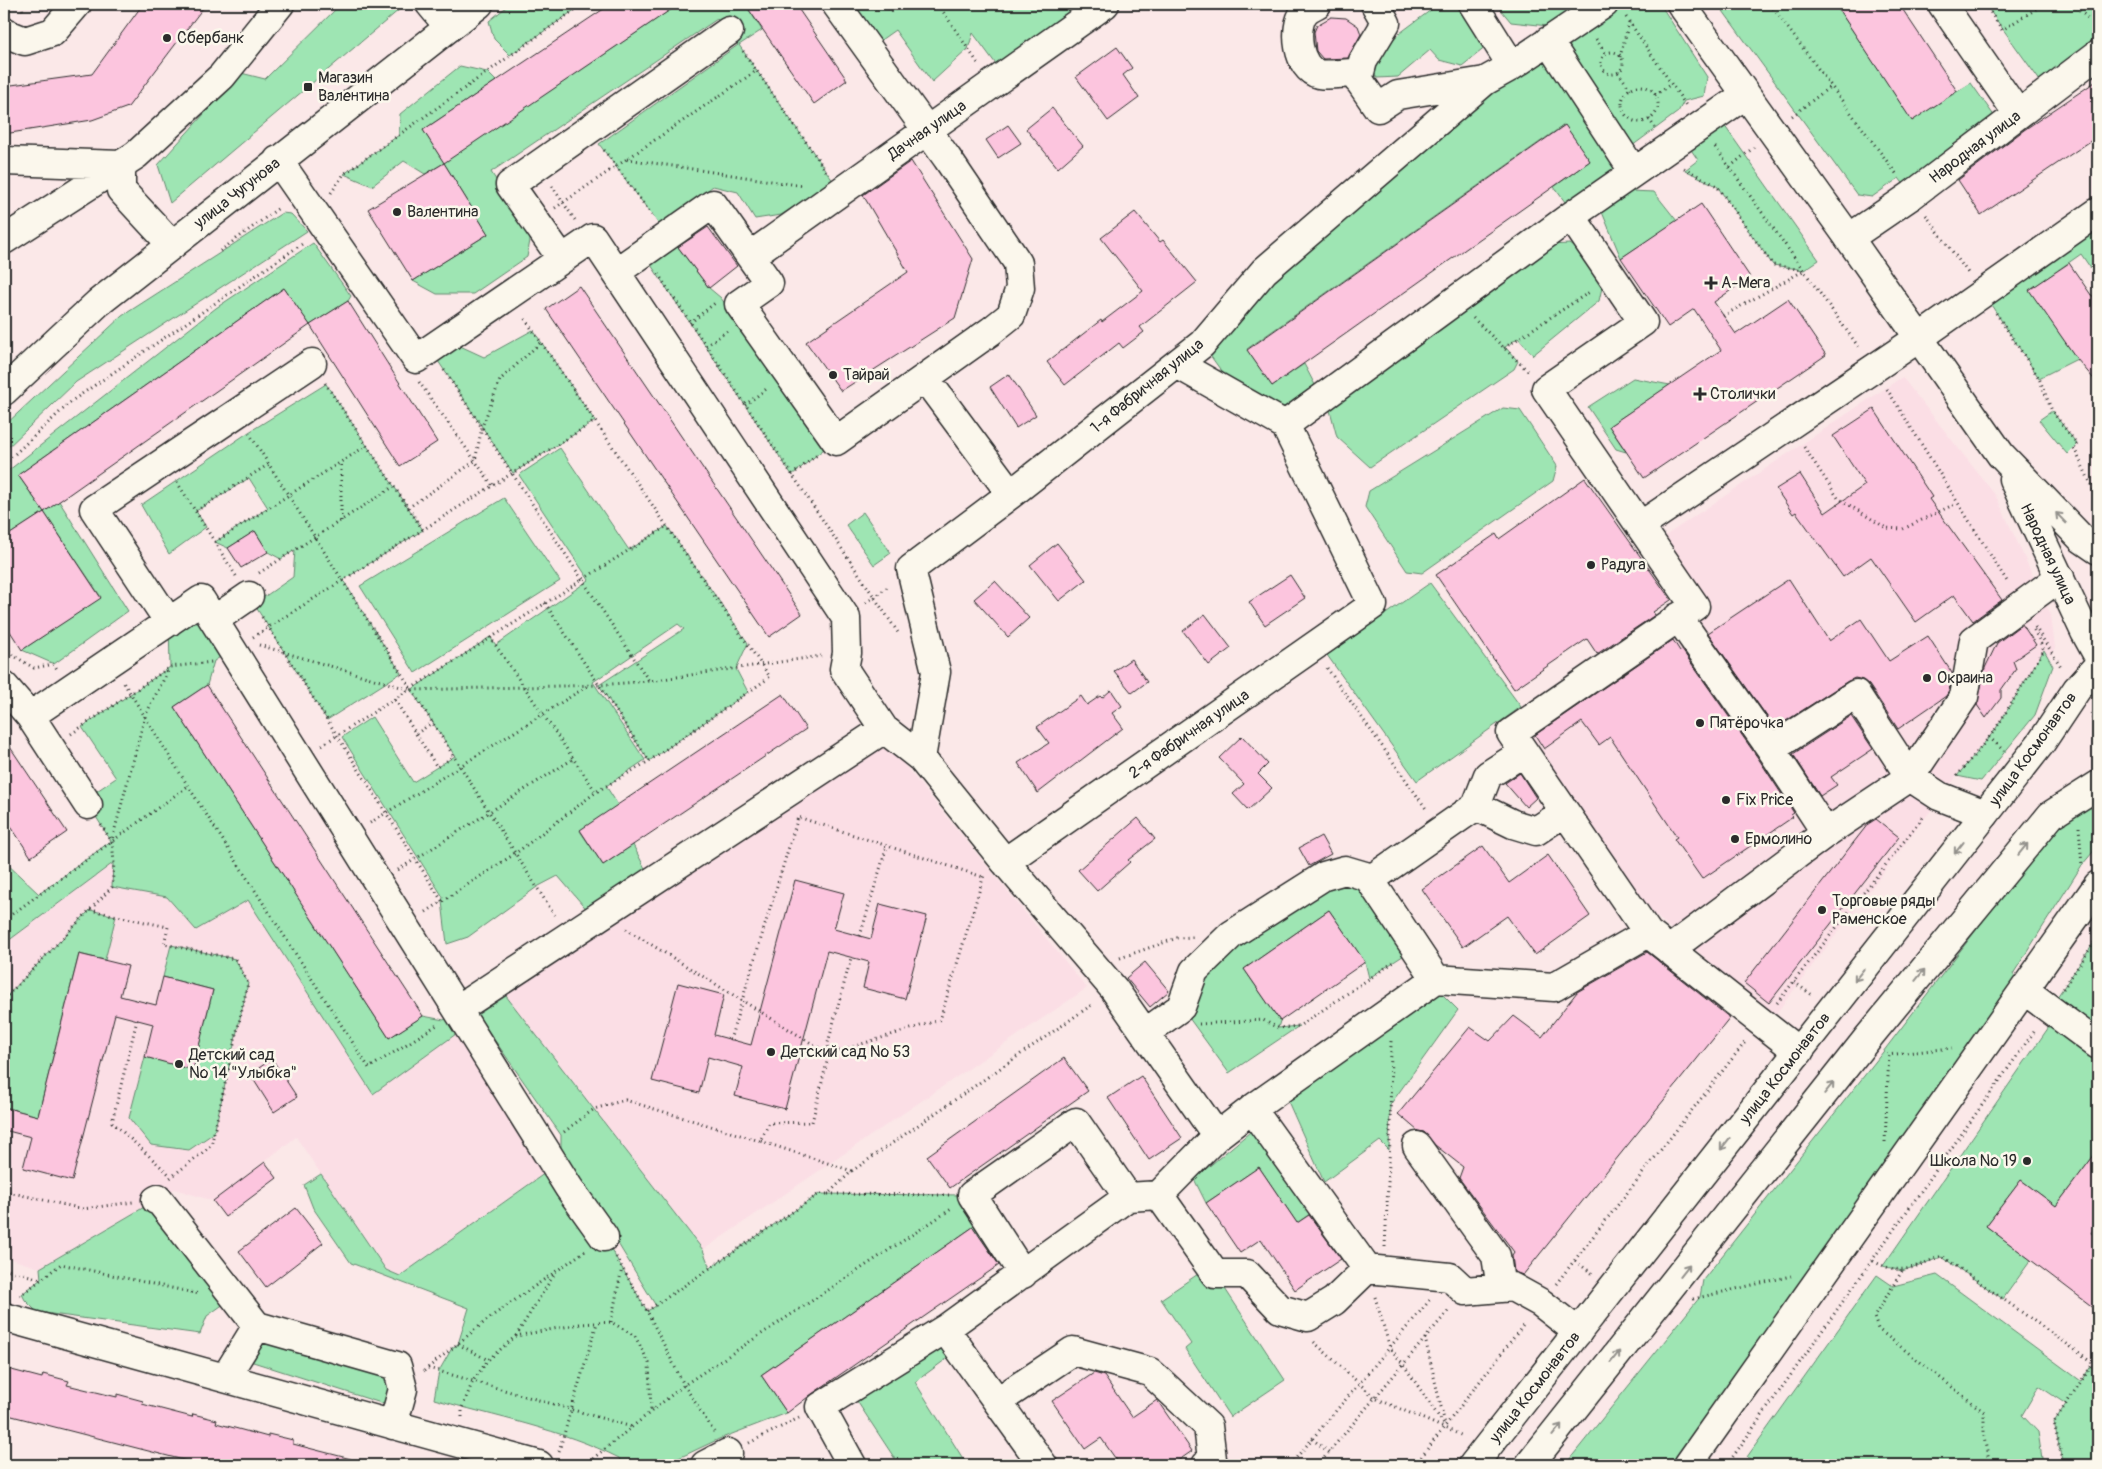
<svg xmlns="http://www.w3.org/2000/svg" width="2102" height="1469" viewBox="0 0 2102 1469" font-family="Pangolin,sans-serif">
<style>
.built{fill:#fbdee5}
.green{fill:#9ee5b3;stroke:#64886f}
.building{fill:#fcc5de;stroke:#2b2b2b}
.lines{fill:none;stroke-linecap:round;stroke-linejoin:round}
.minor-casing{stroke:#2b2b2b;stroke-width:31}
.major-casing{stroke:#2b2b2b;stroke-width:31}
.path{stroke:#2b2b2b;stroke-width:3;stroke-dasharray:1 4;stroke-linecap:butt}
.minor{stroke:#fbf7ec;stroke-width:28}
.major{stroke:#fbf7ec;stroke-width:28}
.oneway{stroke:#93918c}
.poi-dot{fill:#2b2b2b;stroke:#fbf7ec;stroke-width:2}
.labels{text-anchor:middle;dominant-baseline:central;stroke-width:5;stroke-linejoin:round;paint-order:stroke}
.poi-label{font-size:16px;fill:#2b2b2b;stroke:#fbf7ec;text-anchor:start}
.street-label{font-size:16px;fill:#2b2b2b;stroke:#fbf7ec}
</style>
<rect width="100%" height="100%" fill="#fbe8e8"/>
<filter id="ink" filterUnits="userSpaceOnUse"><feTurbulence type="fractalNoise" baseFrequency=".02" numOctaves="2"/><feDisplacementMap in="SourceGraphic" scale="10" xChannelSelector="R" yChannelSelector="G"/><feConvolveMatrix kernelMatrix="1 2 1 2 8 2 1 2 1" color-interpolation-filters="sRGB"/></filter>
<g filter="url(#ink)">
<path class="built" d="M1902,377L1996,496L2051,615L2055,648L2005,721L1989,737L1957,776L1774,1016L1643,905L1503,732L1701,592L1665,536Z
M887,744L1087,988L703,1250L506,996Z
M189,807L373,1094L456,1034L548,1171L400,1276L386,1270L296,1137L213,1201L175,1189L40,1268L4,1257V944Z"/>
<path class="green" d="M341,4H406L170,203L158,165L241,73L265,79Z
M510,4H583L510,55L494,39L489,21Z
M679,4H745L762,30L739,45L833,181L781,215L755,219L738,192L713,186L661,227L599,144L738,45L729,31L717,19L491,172L531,235L527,257L473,294H437L413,281L488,234L444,163L425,174L404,161L372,186L344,174L399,135L400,114L460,66L487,72L496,81L423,130L444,162Z
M836,4H1105L1004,75L973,33L968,49L932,82L895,30L868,49Z
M1439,4H1473L1496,39L1462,66L1439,60L1430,50L1398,77L1377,78L1371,69L1372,59L1400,33Z
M1496,4H1582L1548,26L1511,22Z
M1604,4H1660L1707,77L1704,96L1684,101L1678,112L1632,146L1629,163L1568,206L1554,187L1590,161L1564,125L1247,349L1272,386L1304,364L1315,385L1270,417L1245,404L1202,344L1264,271L1548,41L1567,70L1572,27Z
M1718,4H1835L1912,120L1971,83L2002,127L1912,195L1899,178L1872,197L1857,195Z
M1985,4H2098V54L2048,92Z
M1717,115L1819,260L1804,270L1773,265L1717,186L1685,170L1698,160L1683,138Z
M1630,191L1654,192L1677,221L1621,258L1602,212Z
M2098,212V279L2081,254L2030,290L2077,359L2039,378L1984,294Z
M282,213L291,214L307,231L76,382L4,451V426L122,316Z
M674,242L709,288L721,298L824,449L792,475L643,253Z
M313,243L351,296L348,301L310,325L284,288L18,475L44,512L59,501L128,611L54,664L22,650L101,597L44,512L4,538V474L216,308Z
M1570,244L1585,254L1603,283L1599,301L1533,355L1518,338L1505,347L1518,361L1514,369L1370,467L1337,437L1326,395L1549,245Z
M533,330L595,421L513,473L430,349L445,339L484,357Z
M1633,378L1670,385L1609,426L1626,452L1616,449L1588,407Z
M326,384L423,530L343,580L401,673L327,720L254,604L293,577L295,550L281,559L268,552L255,531L228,548L215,542L268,508L249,478L196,511L206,527L169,554L141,505L249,432Z
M1503,408L1520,410L1557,466L1553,481L1422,573L1407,571L1365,507L1369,491Z
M2052,411L2077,444L2067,454L2039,420Z
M560,448L629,550L667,526L748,643L736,669L748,692L649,761L599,685L684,629L678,624L593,682L645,760L606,786L618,805L580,831L603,865L633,845L652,882L595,919L558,876L537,887L468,937L447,944L442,901L443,897L342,737L372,717L413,782L455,756L411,690L490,637L496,645L589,580L519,475Z
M504,498L560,581L415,673L360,586Z
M863,512L891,553L874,565L846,525Z
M1430,583L1521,707L1417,781L1327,655Z
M193,606L225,654L214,661L207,685L174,707L389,1038L423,1016L444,1020L450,1016L456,1034L373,1094L248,900L196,930L167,897L112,887L113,863L4,944V861L39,894L111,841L85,799L116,778L82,727L170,667L169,622Z
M2044,650L2053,666L2035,715L1981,781L1957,776L1995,730Z
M2077,808H2098V846L2082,865L2013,974L2024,990L1687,1465H1565L1700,1297L1703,1280L1883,1052L2044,841Z
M1345,870L1415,948L1369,978L1365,962L1329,910L1244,969L1280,1021L1278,1028L1299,1026L1229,1073L1181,1007L1194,971Z
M90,910L116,916L105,960L79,954L38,1116L4,1107V1085L7,1074L4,1073V999Z
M2098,937V1027L2057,997Z
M171,945L235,959L248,983L214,1133L189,1150L151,1145L129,1118L145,1057L193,1069L213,990L163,977Z
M1426,985L1441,993L1458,1010L1390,1105L1389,1150L1380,1141L1324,1182L1282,1088Z
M506,996L703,1250L710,1268L819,1194L972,1195L1010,1253L999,1265L973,1227L761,1375L787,1413L719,1439L664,1465H622L619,1458C562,1429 495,1417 434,1399L439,1371L452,1348L458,1344L469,1308L351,1263L313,1208L304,1185L321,1174L386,1270L400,1276L548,1171L604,1237L647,1311L656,1306L561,1150V1135L477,1015Z
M2051,1024L2098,1056V1150L2056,1206L2021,1180L1986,1226L2031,1260L2003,1299L1942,1257L1902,1271L1883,1266Z
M1262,1122L1314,1211L1297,1223L1259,1167L1206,1203L1194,1179Z
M158,1199L228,1301L207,1316L200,1334L37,1312L25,1300L22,1294L41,1279L40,1268Z
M1210,1266L1285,1380L1230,1417L1185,1349L1191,1344L1161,1299Z
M1877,1275L1893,1286L1937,1275L2081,1381L2094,1362L2098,1366V1465H2063L2054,1422L2066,1404L2039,1386L2022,1415L2038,1432L2043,1465H1759L1747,1457Z
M257,1326L397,1366L403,1389L384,1404L250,1361Z
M945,1329L960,1349L915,1382L967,1465H899L849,1389Z"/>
<path class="building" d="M143,4H206L128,107L92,120L4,134V86L92,74Z
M611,4H679L444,163L423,130Z
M745,4H795L847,80L814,104Z
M1835,4H1899L1957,91L1912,121Z
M1331,17L1346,18L1358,26L1361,34L1348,58L1323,59L1316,51L1314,32L1317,25Z
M1117,47L1132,68L1123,75L1139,98L1108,121L1076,77Z
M2098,80V136L1981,215L1958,180L2024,130Z
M1052,108L1083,146L1058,168L1026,129Z
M1008,125L1021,143L998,158L986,140Z
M1565,125L1590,161L1272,386L1247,350Z
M911,161L973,259L955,318L841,391L806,342L908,272L863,195Z
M444,163L488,234L413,281L368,209Z
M1701,204L1750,277L1714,302L1736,334L1788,299L1826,355L1644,478L1609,426L1721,350L1694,309L1668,327L1621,258Z
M1135,212L1160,242L1163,240L1197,282L1140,327L1144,332L1123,348L1119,343L1065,385L1047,362L1101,320L1102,322L1143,291L1101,238Z
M708,227L737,266L709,288L678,247Z
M2069,263L2098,305V384L2077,359L2029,290Z
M579,286L802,614L769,637L546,309Z
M284,288L310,325L44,512L18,475Z
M348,301L437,442L400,466L310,325Z
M1009,374L1036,415L1016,428L990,387Z
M1874,409L1932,497L1929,499L2002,600L1973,621L1954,595L1916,622L1871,557L1843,577L1796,512L1793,514L1776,489L1800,474L1825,513L1865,485L1833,436Z
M1585,478L1671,600L1653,612L1655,615L1597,654L1587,639L1514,689L1436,575L1496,534L1499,539Z
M44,512L101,598L22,650L4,622V538Z
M255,531L268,552L241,568L228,548Z
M1057,543L1086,580L1059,601L1030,565Z
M1290,575L1305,598L1265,625L1249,602Z
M1789,579L1829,641L1861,619L1889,661L1928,636L1952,673L1949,691L1946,696L1898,729L1869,685L1863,680L1855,678L1848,681L1775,728L1708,633Z
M995,581L1029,618L1008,637L974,599Z
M1205,614L1231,648L1209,665L1183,631Z
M2022,624L2036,645L2013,661L2016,669L2001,690V698L1986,718L1977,705L1985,668L1997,643Z
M1673,640L1680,651L1682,650L1758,758L1794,813L1791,815L1793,817L1702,879L1674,839L1677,837L1610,737L1599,745L1582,722L1544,749L1535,735Z
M1131,659L1147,682L1132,693L1114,671Z
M207,685L423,1016L389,1038L174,707Z
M1111,690L1122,706L1112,713L1123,728L1038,793L1018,763L1049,743L1037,727L1081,696L1087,705L1100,696L1102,698Z
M783,694L806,729L603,865L580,830Z
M1851,716L1873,749L1831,777L1837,785L1820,796L1793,754Z
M1242,736L1268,764L1258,774L1272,788L1248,810L1233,794L1244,784L1219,758Z
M4,738L67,832L31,857L4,816Z
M1520,773L1536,798L1526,807L1505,783Z
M1138,818L1155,839L1128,860L1130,862L1097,891L1078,870Z
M1876,819L1899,837L1769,1003L1744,983L1868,824Z
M1321,836L1331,854L1309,866L1299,848Z
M1483,846L1509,883L1548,855L1590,916L1535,955L1507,916L1463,947L1422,889Z
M795,880L844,893L834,929L871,939L880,904L927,916L905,999L863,988L869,962L827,951L785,1109L735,1096L743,1067L708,1057L699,1093L652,1081L678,983L724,995L714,1035L751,1045Z
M1329,910L1365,962L1280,1021L1244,969Z
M1647,952L1730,1018L1523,1275L1514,1272L1512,1255L1514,1252L1459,1178L1463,1167L1435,1145L1424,1132L1418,1131L1398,1114L1470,1027L1490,1041L1514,1016L1542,1037L1577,992Z
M79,954L128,966L120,996L156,1005L163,977L213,990L193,1070L145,1057L153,1024L115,1014L72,1181L23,1168L31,1137L4,1130V1107L38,1116Z
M1145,962L1169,991L1150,1007L1126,978Z
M1064,1058L1088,1091L950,1188L927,1156Z
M272,1059L297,1097L274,1112L250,1074Z
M1141,1076L1182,1138L1149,1160L1108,1098Z
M2098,1150V1222L2091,1233L2098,1238V1311L1986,1226L2021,1180L2056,1206Z
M265,1162L277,1178L225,1217L213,1201Z
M1259,1167L1297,1223L1309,1215L1341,1259L1295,1290L1261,1239L1240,1253L1206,1203Z
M296,1208L323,1243L266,1287L239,1251Z
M973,1227L999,1265L812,1394L787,1413L761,1375Z
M4,1368L42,1378L43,1374L69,1381L67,1385L117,1397V1394L143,1401L142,1404L192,1417L193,1414L217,1420L216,1423L268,1437V1434L293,1440V1444L351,1459L350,1465H203L4,1414Z
M1094,1373L1104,1376L1132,1417L1157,1400L1192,1451L1172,1465H1120L1101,1438L1085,1449L1052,1401Z"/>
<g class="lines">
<g class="minor-casing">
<path id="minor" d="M430,4L449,27
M1317,4C1313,6 1307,9 1304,13C1293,28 1297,69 1319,74C1329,76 1343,73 1354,73L1378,108L1398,95L1485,81
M1473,4L1512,66
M1942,4L2018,114
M4,31L10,35L25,41L53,32L77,4
M1548,41L1634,172
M1358,80L1363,61L1386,23L1375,4
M278,160L416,359L593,238L846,618L847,653L844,669L884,729L921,758L936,672L911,569L1011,494L1202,344L1264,271L1485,81L1512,66L1604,4
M4,161L121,165
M121,165V190L172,245
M1571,216L1643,322L1546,389L1695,606L1511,733L1648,933L1799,1052
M1849,238L1912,195L2098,54
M4,240L136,155L222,76L280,4
M750,256L1105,4
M562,259L510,185L729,31
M616,272L713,204L769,283L739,304L836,441L991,331L1011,315L1020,288L1018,263L947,158L836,4
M925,378L1011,494
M1285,425L1571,216L1745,95
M1640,526L1919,338L2098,212
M1678,617L1771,749L1856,694L1910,777L1939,796L1985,814
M214,620L249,596
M169,622L94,509L312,363
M4,686L30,716L88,805
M30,716L201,600L569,1188L604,1237
M1771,749L1826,833
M921,758L1005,862L1114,989L1217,1136
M1476,806L1513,824L1536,831L1565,812
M1005,862L1373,605L1285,425L1177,364
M1669,950L1826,833L1910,777L1964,697L1974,640L2060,577
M1436,979L1370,880L1476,806L1488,775L1524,752
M2024,990L2098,1045
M458,1009L884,729
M1145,1033L1181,1007L1194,971L1231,935L1324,876L1345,870L1372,878
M1252,1109L1436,979L1554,987L1648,933
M1417,1146L1496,1256L1501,1288
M1159,1195L1215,1274H1247L1280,1309L1308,1317L1334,1301L1367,1269L1450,1277L1465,1291L1512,1287L1541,1303L1578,1332
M156,1200L158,1199L257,1326L225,1378
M1023,1274L972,1195L1076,1122L1128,1197
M4,1317L539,1465
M257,1326L397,1366L403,1389L393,1425
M945,1329L1043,1465
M998,1401L1073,1351L1150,1372L1208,1426L1212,1459L1206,1465
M705,1465L728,1453
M852,1465L820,1407L945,1329L1128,1197L1159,1195L1217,1136L1252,1109L1367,1269
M1688,1465L2098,885"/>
</g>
<g class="major-casing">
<path id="major" d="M1681,4L1849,238L2001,455L2082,539L2098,550
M4,391L98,303L479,4
M2013,479L2085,632L2096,652
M1473,1465L2041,743L2077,689L2094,670
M1529,1465L1867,1039L2051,815L2098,785"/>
</g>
<path class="path" d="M22,4L23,13
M886,4L891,12L903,4
M938,4L979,65
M1770,4L1898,176
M1985,4L2002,30L2044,4
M2072,4L2089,19L2098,15
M1626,17L1687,107
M1596,39L1605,53
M743,51L826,171
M1601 63a11 11 0 1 1 22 0a11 11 0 1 1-22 0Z
M1620,57L1629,22
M1618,72L1630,89
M1622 104a18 18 0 1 1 36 0a18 18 0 1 1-36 0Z
M1655,95L1671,84
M1792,116L1831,86
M1649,119L1655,128
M1715,147L1860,349
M604,150L652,215
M627,159L804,186
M1730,167L1754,147
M1684,168L1717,186L1773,265L1803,270
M552,186L575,220
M331,193L344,174L583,4
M555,208L756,71
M1926,215L1968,273
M220,251L280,207
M658,274L899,634
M1996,313L2039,378L2052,411L2077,444L2074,448L2098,499
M1723,316L1803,271
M1473,318L1530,373
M690,323L715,303
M706,346L727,331
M1504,348L1591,291
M444,370L649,681
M419,382L493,486
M325,383L423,530
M1887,389L2008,583
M745,405L769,387
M249,433L555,916
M1804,447L1838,498L1886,528L1903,529L1957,503
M4,464L73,400L305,242
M792,475L817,455
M177,482L236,576
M408,508L475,461L482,427L500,380L541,342
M196,511L269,464
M341,521V463
M215,542L366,446
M259,573L393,487
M545,603L649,761
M866,603L889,586
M262,617L442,901
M2035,627L2062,668
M253,637L595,421
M490,637L596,792
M4,642L11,654L34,668L54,664L57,669
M259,645L411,690L599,685L649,681L821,656
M1327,668L1427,810
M124,683L188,786L369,1068L437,1025
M395,700L416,734L433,722
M2091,713L2098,727
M71,734L170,667L212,662
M416,734L437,767L455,756
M1989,737L2004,751
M322,745L667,526
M1957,776L1995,730L2044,650L2033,628
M370,823L589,685
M101,825L111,840
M2079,827L2082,866
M398,870L573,759
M90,910L168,927L164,944L235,959L248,983L211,1146L170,1178
M426,912L516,853L596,792L649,761L770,677L523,316
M4,920L188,786
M626,929L829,1054L828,1043L851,958
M860,936L887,846
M1120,958L1177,938L1193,937
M1794,982L1812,995
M2063,989L2098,937
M4,999L112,887L114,863L112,840L145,716L169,669
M1777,1003L1924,816
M137,1020L112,1122L171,1176
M1199,1024L1263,1020L1278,1028L1299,1026L1394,962
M730,1040L798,817L983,877
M1887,1055L1952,1048
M564,1132L594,1109L625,1100L760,1141
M1885,1142L1889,1053
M852,1171L760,1141L769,1123L812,1122L829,1054L940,1020L984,875
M4,1191L83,1209L133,1202
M828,1194L949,1195
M1385,1247L1390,1141L1391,1041
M616,1257L647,1311L684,1385L714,1432
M1575,1261L1593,1274
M1873,1261C1903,1277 1912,1267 1942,1256L2098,1366
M4,1269L41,1279
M1902,1271L1874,1317L1878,1329L1984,1412V1438L1990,1465
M1556,1284L1746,1041
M20,1296L61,1264L199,1294
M1375,1297L1390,1348L1403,1364L1445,1426
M1693,1299L1791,1276
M647,1311L819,1194H828L852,1171L1093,1004
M611,1322L622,1268
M516,1336L555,1273
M1425,1338L1445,1424
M1314,1342L1375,1398L1463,1436
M458,1344L488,1360
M428,1368L632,1427
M424,1371L492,1316L585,1251
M462,1417V1408L473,1381L488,1360L516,1336L580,1324L611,1322L635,1336L649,1363L651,1411
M1312,1439L1329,1452
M749,1443L799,1418
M559,1451L597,1323
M585,1465L684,1385L953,1208
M1290,1465L1430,1300
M1318,1465L1450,1309
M1415,1465L1525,1323
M1727,1465L2036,1029
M2063,1465L2054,1422L2094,1362"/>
<use href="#minor" class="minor"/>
<use href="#major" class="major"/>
</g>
<defs><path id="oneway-shaft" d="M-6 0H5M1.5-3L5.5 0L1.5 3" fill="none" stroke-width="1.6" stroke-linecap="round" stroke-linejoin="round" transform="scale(1.25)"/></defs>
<g class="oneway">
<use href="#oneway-shaft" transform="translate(2061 518) rotate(-134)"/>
<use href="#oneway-shaft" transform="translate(1959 848) rotate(128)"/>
<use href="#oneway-shaft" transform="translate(2023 849) rotate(-51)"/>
<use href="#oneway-shaft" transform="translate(1859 975) rotate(128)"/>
<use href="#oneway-shaft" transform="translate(1920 975) rotate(-51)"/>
<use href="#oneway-shaft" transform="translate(1829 1088) rotate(-51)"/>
<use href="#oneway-shaft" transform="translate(1725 1144) rotate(128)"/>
<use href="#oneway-shaft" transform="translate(1685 1270) rotate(-52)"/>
<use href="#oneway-shaft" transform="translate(1615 1357) rotate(-52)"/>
<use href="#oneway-shaft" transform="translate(1557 1430) rotate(-52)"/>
</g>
</g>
<g class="poi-dot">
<circle cx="167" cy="38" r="5"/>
<rect x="303" y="82" width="10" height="10" rx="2.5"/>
<circle cx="397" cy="212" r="5"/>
<path d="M1708.5 275.5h5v5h5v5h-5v5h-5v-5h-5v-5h5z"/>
<circle cx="833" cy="375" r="5"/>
<path d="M1697.5 386.5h5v5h5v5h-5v5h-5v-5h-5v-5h5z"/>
<circle cx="1591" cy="565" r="5"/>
<circle cx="1927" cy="678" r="5"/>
<circle cx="1700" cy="723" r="5"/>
<circle cx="1726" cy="800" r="5"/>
<circle cx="1735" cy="839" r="5"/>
<circle cx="1822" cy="910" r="5"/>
<circle cx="771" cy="1052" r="5"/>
<circle cx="179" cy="1064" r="5"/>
<circle cx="2027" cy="1161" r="5"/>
</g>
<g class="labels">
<g class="poi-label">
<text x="177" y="38">Сбербанк</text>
<text x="318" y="78">Магазин<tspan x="318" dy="18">Валентина</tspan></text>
<text x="407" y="212">Валентина</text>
<text x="1721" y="283">А-Мега</text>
<text x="843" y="375">Тайрай</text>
<text x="1710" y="394">Столички</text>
<text x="1601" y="565">Радуга</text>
<text x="1937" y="678">Окраина</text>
<text x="1710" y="723">Пятёрочка</text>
<text x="1736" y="800">Fix Price</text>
<text x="1745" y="839">Ермолино</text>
<text x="1832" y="901">Торговые ряды<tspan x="1832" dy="18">Раменское</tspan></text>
<text x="781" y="1052">Детский сад № 53</text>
<text x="189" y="1055">Детский сад<tspan x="189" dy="18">№ 14 "Улыбка"</tspan></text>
<text x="2017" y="1161" text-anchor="end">Школа № 19</text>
</g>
<g class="street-label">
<text transform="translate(927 130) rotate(-35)">Дачная улица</text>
<text transform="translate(1975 147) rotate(-37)">Народная улица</text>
<text transform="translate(237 193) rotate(-38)">улица Чугунова</text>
<text transform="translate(1147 386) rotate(-39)">1-я Фабричная улица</text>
<text transform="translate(2048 554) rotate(65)">Народная улица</text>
<text transform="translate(1189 734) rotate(-35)">2-я Фабричная улица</text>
<text transform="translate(2033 749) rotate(-54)">улица Космонавтов</text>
<text transform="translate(1785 1068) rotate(-52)">улица Космонавтов</text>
<text transform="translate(1535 1387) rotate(-52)">улица Космонавтов</text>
</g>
</g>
<rect width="2102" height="1469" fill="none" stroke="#fbf7ec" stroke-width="20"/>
<rect x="10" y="10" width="2082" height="1449" fill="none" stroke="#2b2b2b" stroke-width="2" filter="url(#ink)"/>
</svg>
